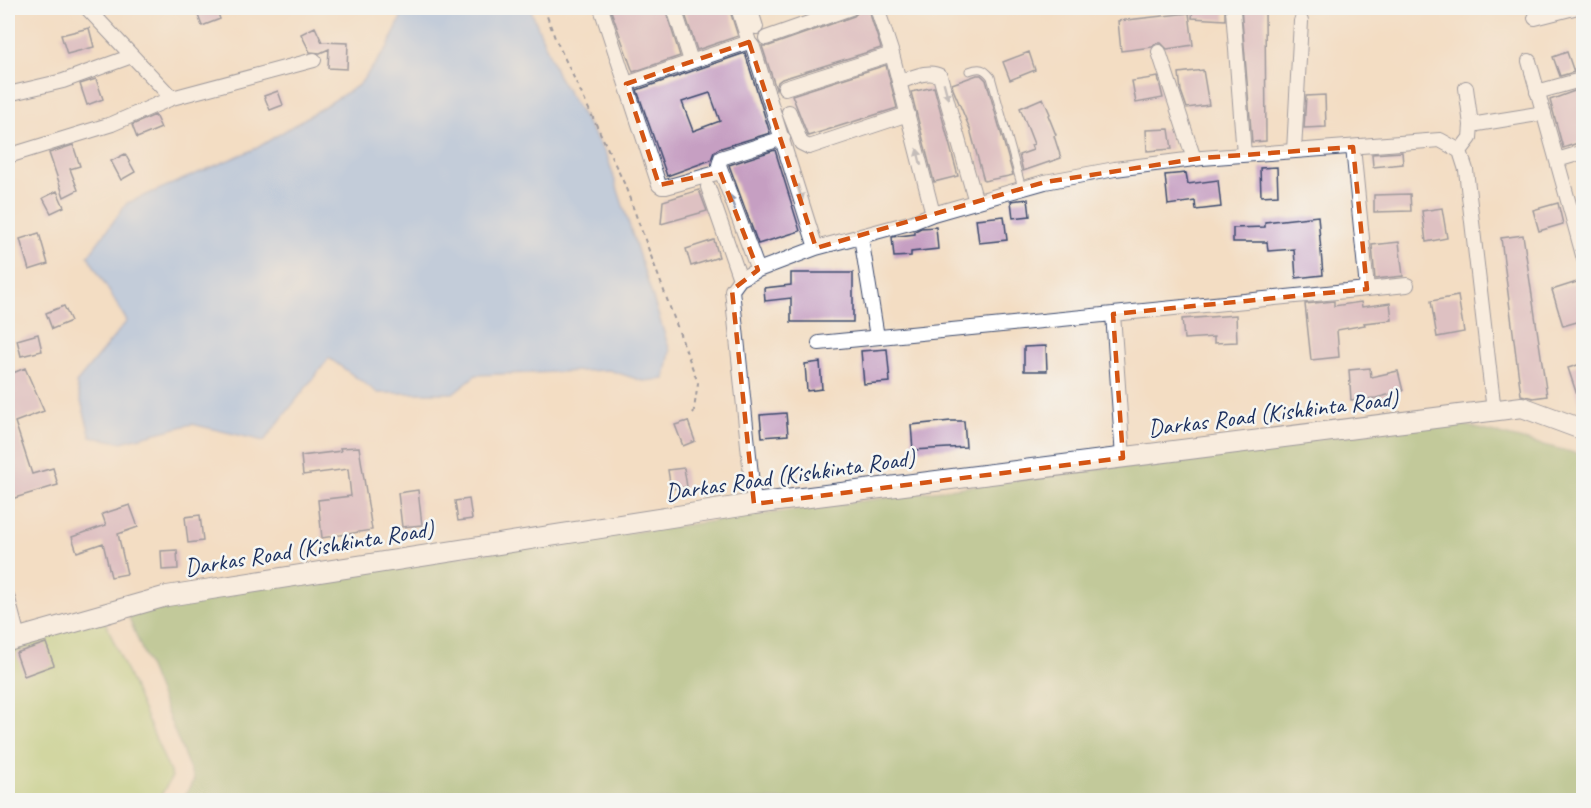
<svg xmlns="http://www.w3.org/2000/svg" width="1591" height="808" viewBox="0 0 1591 808" font-family="Caveat,sans-serif">
<style>
.green{fill:#aacf79;stroke:#627f6c;stroke-width:1.5}
.forest{fill:#87b269;stroke:#517064;stroke-width:1.5}
.water{fill:#89b8f4;stroke:#5274a9;stroke-width:1.5}
.building{fill:#c69fc2;fill-rule:evenodd}
.lines{fill:none;stroke-linecap:round;stroke-linejoin:round}
.lane-casing{stroke:#3b496d;stroke-width:9}
.street-casing{stroke:#3b496d;stroke-width:16}
.secondary-casing{stroke:#3b496d;stroke-width:22}
.path{stroke:#3b496d;stroke-width:2;stroke-dasharray:4.5 4.5;stroke-linecap:butt}
.lane{stroke:#fff;stroke-width:7}
.street{stroke:#fff;stroke-width:14}
.secondary{stroke:#fff;stroke-width:20}
.oneway{fill:#8d97ae}
.marked{fill:none;stroke:#d45514;stroke-width:4.5;stroke-dasharray:12 8;stroke-linejoin:round}
.labels{text-anchor:middle;dominant-baseline:central;stroke-width:5;stroke-linejoin:round;paint-order:stroke}
.street-label{font-size:24px;fill:#1b2f5e;stroke:#f6f6f2}
</style>
<rect width="100%" height="100%" fill="#f6f6f2"/>
<filter id="ink" filterUnits="userSpaceOnUse"><feTurbulence type="fractalNoise" baseFrequency=".0167" numOctaves="2"/><feDisplacementMap in="SourceGraphic" scale="12" xChannelSelector="R" yChannelSelector="G"/><feConvolveMatrix kernelMatrix="1 2 1 2 8 2 1 2 1" color-interpolation-filters="sRGB"/></filter>
<filter id="wash" filterUnits="userSpaceOnUse"><feTurbulence type="fractalNoise" baseFrequency=".008" numOctaves="4" result="noise"/><feDisplacementMap in="SourceGraphic" scale="24" xChannelSelector="R" yChannelSelector="G"/><feGaussianBlur stdDeviation="1.35" result="paint"/><feColorMatrix in="noise" values="0 0 0 0 0 0 0 0 0 0 0 0 0 0 0 0 0 1.4 0 .05"/><feComposite in="paint" operator="in"/></filter>
<g filter="url(#wash)">
<rect width="100%" height="100%" fill="#f3ddc3"/>
<path class="green" d="M102,614L172,777L158,800H8V649Z"/>
<path class="forest" d="M1448,421L1583,455V800H182L194,780L124,605L554,543Z"/>
<path class="water" d="M405,8H530L558,76L607,156L670,351L665,379L643,381L609,370L476,375L453,393H378L329,358L264,441L192,424L121,442L91,437L76,383L127,321L88,256L127,203L257,148L359,85L388,47Z"/>
<g id="blocks">
<path class="building" d="M202,8H216L220,19L202,26L196,10Z
M610,8H665L680,56L633,72Z
M683,8H729L738,36L697,50Z
M868,8L881,48L782,79L778,82L776,89L762,46H769L854,16L859,11Z
M1193,8H1225V20L1192,18Z
M1241,8H1265L1266,141L1252,142Z
M1189,13L1193,45L1167,49L1161,43H1157L1152,47L1121,51L1118,21Z
M315,27L322,42L348,43L347,69L328,68L329,49L320,53L310,52L301,34Z
M89,28L94,47L67,54L61,35Z
M1029,52L1035,70L1010,80L1003,62Z
M1567,52L1574,72L1560,76L1553,57Z
M745,53L770,133L718,149L714,152L711,160L667,176L637,90ZM710,93L720,121L693,131L682,102Z
M886,65L897,108L808,136L792,95Z
M1203,70L1209,105L1187,108L1181,91L1179,73Z
M977,75H981L986,80L1013,175L1009,176L984,181L970,129L953,89L952,84Z
M1158,77L1163,98L1136,103L1132,81Z
M96,79L103,99L87,105L80,84Z
M934,87L958,176L934,182L911,92Z
M1580,89L1584,90V141L1563,148L1550,100Z
M278,91L283,105L270,110L264,96Z
M1325,95L1326,127L1304,128L1306,96Z
M1043,98L1050,114L1048,115L1056,135L1054,136L1061,158L1023,171L1019,155L1033,150L1031,145L1034,144L1020,108Z
M155,115L161,128L137,138L132,125Z
M1169,129L1172,149L1147,151L1146,130Z
M73,145L80,166L70,169L78,190L64,197L49,153Z
M775,150L800,231L758,244L729,165Z
M1402,152L1403,164L1373,167L1372,154Z
M125,154L135,172L121,180L111,161Z
M1277,167L1278,195L1261,196L1260,168Z
M1186,173L1188,184L1218,180L1221,207L1196,210L1195,201L1168,205L1165,175Z
M699,190L707,211L661,224L663,201Z
M57,191L64,207L51,213L43,198Z
M1410,194L1411,211L1374,212V195Z
M1028,199L1030,216L1013,218L1011,201Z
M1558,203L1563,224L1539,231L1533,210Z
M1442,208L1447,238L1426,242L1422,211Z
M1004,216L1007,240L979,243L976,219Z
M1318,216L1323,275L1296,278L1294,249L1268,251L1267,242H1233V228L1265,227V222Z
M936,227L938,249L911,252V256L894,257L892,237L915,234V231L921,228Z
M39,233L48,264L29,270L20,239Z
M1523,235L1547,396L1533,398L1521,395L1501,238Z
M714,240L719,257L691,266L686,249Z
M1399,242L1403,276L1375,279L1372,245Z
M791,273H853V322H791V298L765,301L764,288L791,285Z
M1580,281L1584,294V320L1563,326L1552,290Z
M1458,296L1464,332L1437,337L1431,301Z
M1334,301V306L1361,302L1362,307L1390,303L1392,320L1364,323L1365,325L1337,330L1339,357L1311,360L1305,304Z
M64,306L71,321L52,329L46,313Z
M1236,315L1237,342L1214,343V337L1184,339L1182,319Z
M38,334L42,351L21,356L17,340Z
M1046,346L1047,371H1024V347Z
M887,349L890,382L864,384L861,351Z
M820,362L822,389L807,391L805,364Z
M1584,363V407H1581L1568,368Z
M25,368L44,411L15,422L32,474L53,468L58,485L8,500V375Z
M1370,368L1371,377L1398,371L1403,391L1376,398L1351,400L1349,370Z
M786,413L788,435L762,437L760,415Z
M688,421L695,441L683,446L675,425Z
M951,421H964L966,447L913,450L911,425Z
M359,447L372,530L322,538L318,500L351,496L348,469L303,475L301,456L341,451L340,448Z
M684,468L687,487L671,489L668,470Z
M418,490L422,525L402,527L398,493Z
M469,499L472,519L458,521L455,501Z
M130,505L138,527L118,534L127,574L111,577L103,543L77,552L72,537L106,525L102,514Z
M200,515L203,541L188,543L185,517Z
M177,550L178,569L162,570L161,551Z
M46,643L54,665L24,676L16,653Z"/>
</g>
</g>
<g filter="url(#ink)">
<use href="#blocks" fill-opacity="0" stroke="#3b496d" stroke-width="1.5"/>
<g class="lines">
<g class="lane-casing">
<path id="lane" d="M969,71C980,67 984,68 991,77L1022,188"/>
</g>
<g class="street-casing">
<path id="street" d="M87,8L172,98L314,60
M601,8L659,185L662,187H666L720,172
M674,8L691,61
M738,8L749,42
M750,8L756,27
M877,8L892,54L933,214
M1233,10L1244,155
M1535,18L1574,8
M766,38L851,8
M1159,52L1194,159
M1529,61L1574,222L1584,220
M899,82C912,78 928,69 940,76L976,202
M626,84L749,42L753,47L816,248
M785,88L892,54
M1537,92L1584,79
M8,94L63,81L132,56
M789,112L801,143L809,147L908,114
M1471,125L1544,113
M1353,147L1367,289
M1294,151L1301,21
M1460,151L1470,138L1471,125L1466,88
M8,156L112,124L172,98
M1557,160L1584,152
M708,187L740,279
M1574,222L1584,259
M861,237L877,337
M758,270L719,165L721,158L783,138
M1113,314L1123,458
M819,343L1407,285
M754,504L732,290L740,279L758,270L816,248L913,222L933,214L1045,182L1115,169L1202,158L1440,140L1460,151L1466,170L1494,411
M8,599L18,637"/>
</g>
<g class="secondary-casing">
<path id="secondary" d="M8,641L167,596L754,504L1522,407L1584,430"/>
</g>
<path class="path" d="M544,8L555,38L624,183L698,383L693,416"/>
<use href="#lane" class="lane"/>
<use href="#street" class="street"/>
<use href="#secondary" class="secondary"/>
</g>
<defs><path id="oneway-solid" d="M-6-.8H1V-3.2L6.5 0L1 3.2V.8H-6Z" transform="scale(1.5)"/></defs>
<g class="oneway">
<use href="#oneway-solid" transform="translate(946 91) rotate(75)"/>
<use href="#oneway-solid" transform="translate(919 157) rotate(-104)"/>
<use href="#oneway-solid" transform="translate(800 193) rotate(74)"/>
<use href="#oneway-solid" transform="translate(732 202) rotate(-111)"/>
</g>
</g>
<path d="M0 0H1591V808H0ZM749,42L816,248L1045,182L1202,158L1353,147L1367,289L1113,314L1123,458L754,504L732,290L758,270L720,172L659,185L626,84Z" fill="#f3ddc3" fill-opacity=".55" fill-rule="evenodd"/>
<path class="marked" d="M749,42L816,248L1045,182L1202,158L1353,147L1367,289L1113,314L1123,458L754,504L732,290L758,270L720,172L659,185L626,84Z"/>
<g class="labels">
<g class="street-label">
<text transform="translate(1273 413) rotate(-7)">Darkas Road (Kishkinta Road)</text>
<text transform="translate(790 475) rotate(-8)">Darkas Road (Kishkinta Road)</text>
<text transform="translate(309 548) rotate(-9)">Darkas Road (Kishkinta Road)</text>
</g>
</g>
<rect width="1591" height="808" fill="none" stroke="#f6f6f2" stroke-width="30"/>
</svg>
